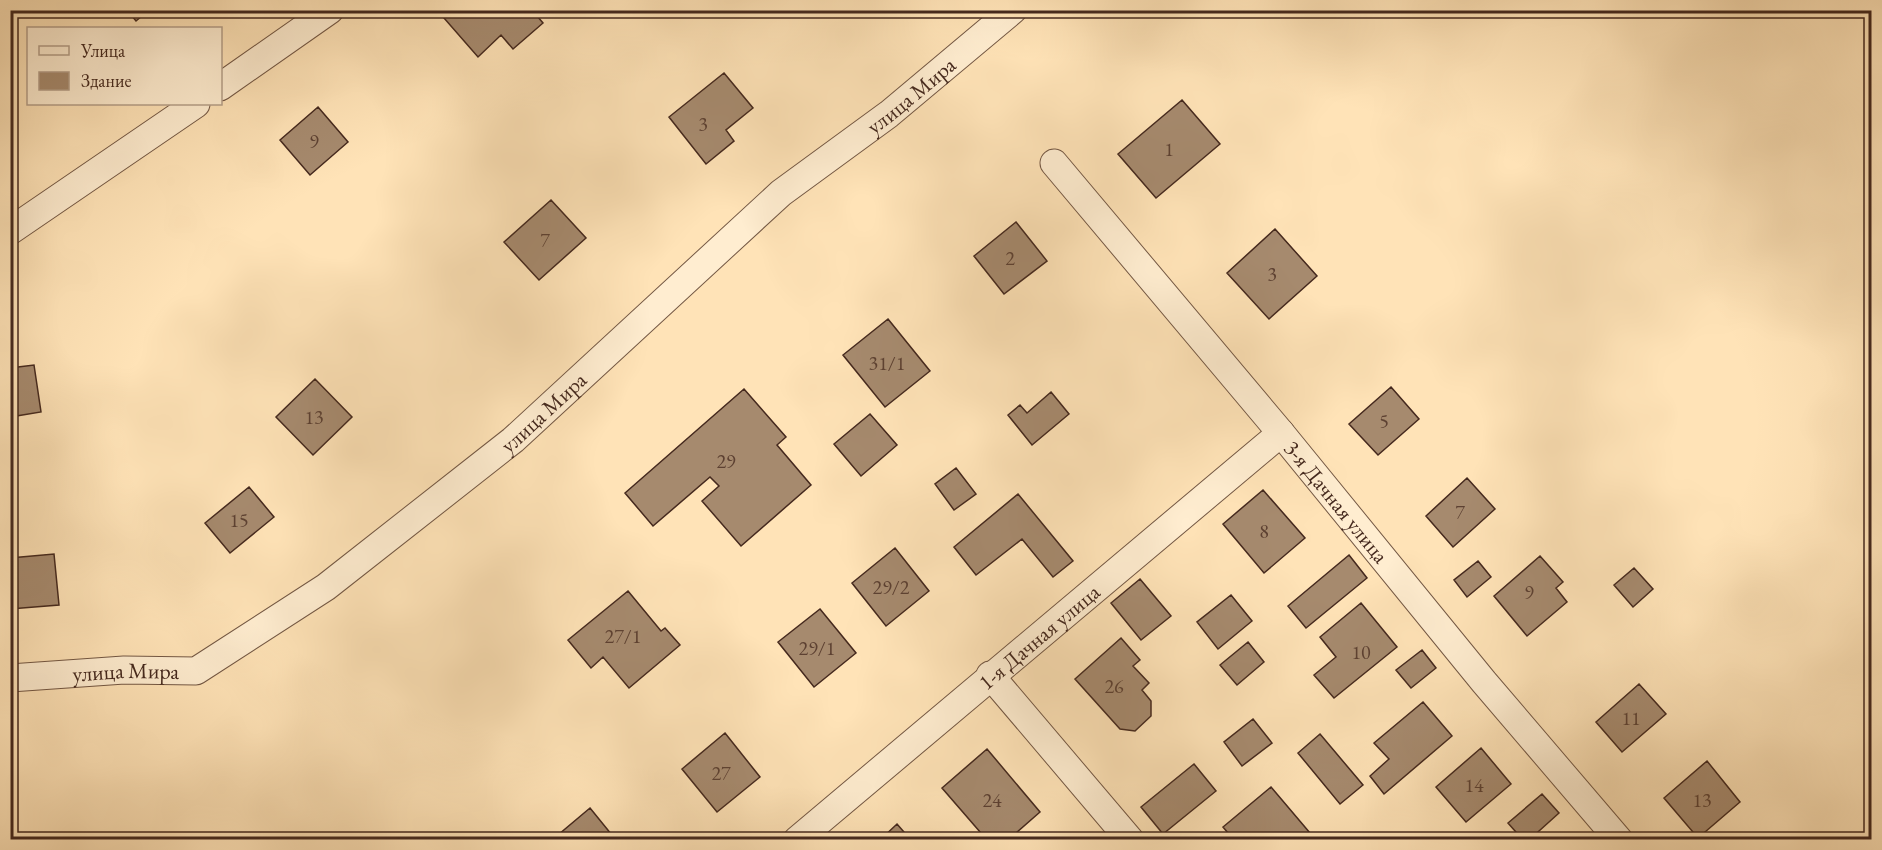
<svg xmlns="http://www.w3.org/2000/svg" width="1882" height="850" viewBox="0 0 1882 850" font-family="'EB Garamond',serif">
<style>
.building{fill:#a68a6e;stroke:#45291e;stroke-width:1.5}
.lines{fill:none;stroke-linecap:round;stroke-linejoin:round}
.street-casing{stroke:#745844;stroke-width:29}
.path{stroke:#45291e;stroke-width:4;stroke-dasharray:1.5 3;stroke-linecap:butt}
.street{stroke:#ffedd0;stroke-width:27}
.labels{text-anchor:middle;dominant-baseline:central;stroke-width:5;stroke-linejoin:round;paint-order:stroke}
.number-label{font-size:20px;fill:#5d4132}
.street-label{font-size:22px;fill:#45291e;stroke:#ffedd0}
</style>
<rect width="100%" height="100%" fill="#ffe3b7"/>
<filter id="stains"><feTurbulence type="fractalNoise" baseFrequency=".00333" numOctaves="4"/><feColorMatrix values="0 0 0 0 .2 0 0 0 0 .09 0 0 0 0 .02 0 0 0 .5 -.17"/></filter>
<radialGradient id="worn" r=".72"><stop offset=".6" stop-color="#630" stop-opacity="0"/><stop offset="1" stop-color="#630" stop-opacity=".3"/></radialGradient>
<path class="building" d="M127,10H149L136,21Z
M437,10H532L543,23L513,49L501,35L478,57Z
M724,73L753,108L726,130L734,141L706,164L669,117Z
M1182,100L1220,144L1156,198L1118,154Z
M318,107L348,142L310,175L280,140Z
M551,200L586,238L539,280L504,242Z
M1016,222L1047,261L1004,294L974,256Z
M1275,229L1317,276L1269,319L1227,273Z
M888,319L930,371L885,407L843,355Z
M34,365L41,412L10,417V368Z
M315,379L352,417L313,455L276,417Z
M1391,387L1419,419L1378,455L1349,424Z
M744,389L786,437L777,445L811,485L741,546L702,501L719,486L710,477L653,526L625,493Z
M1051,392L1069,414L1032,445L1008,415L1020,405L1027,413Z
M870,414L897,445L861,476L834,444Z
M956,468L976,494L954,510L935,484Z
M1467,478L1495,509L1453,547L1426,516Z
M249,487L274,517L230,553L205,523Z
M1263,490L1305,538L1264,573L1223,524Z
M1018,494L1073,561L1053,577L1022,539L976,575L954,547Z
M895,548L929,591L886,626L852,583Z
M54,554L59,605L10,609V558Z
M1349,555L1367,578L1306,628L1288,606Z
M1540,556L1563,582L1556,588L1567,602L1527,636L1494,596Z
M1478,561L1491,577L1467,597L1454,580Z
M1634,568L1653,589L1633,607L1614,585Z
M1140,579L1171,616L1141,640L1111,603Z
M628,591L661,631L665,628L680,645L629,688L603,657L591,668L568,640Z
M1231,595L1252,621L1218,649L1197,622Z
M1361,603L1397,647L1334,698L1314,675L1336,657L1320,637Z
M820,609L856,653L814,687L778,642Z
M1121,638L1140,660L1133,666L1149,683L1142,690L1151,701V716L1135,731L1120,729L1075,679Z
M1248,642L1264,662L1237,685L1220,665Z
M1422,650L1436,668L1411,688L1396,670Z
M1639,684L1666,714L1622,752L1596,722Z
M1423,702L1452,736L1384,794L1370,776L1389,759L1374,743Z
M1253,719L1272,743L1242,766L1224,742Z
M725,733L760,777L717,812L682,769Z
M1320,734L1363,785L1340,804L1298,753Z
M1481,748L1511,784L1466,822L1436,787Z
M987,749L1040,812L1008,840H987L942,788Z
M1707,761L1740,802L1698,838L1664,798Z
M1194,764L1216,791L1163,834L1141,807Z
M1271,787L1310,833L1303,840H1234L1223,827Z
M1542,794L1559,813L1529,840H1523L1508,823Z
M590,808L616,840H552Z
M897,824L911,840H880Z"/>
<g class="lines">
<g class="street-casing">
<g id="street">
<path d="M220,87L330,10"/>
<path id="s1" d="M1054,163L1281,433L1484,682L1619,840"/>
<path d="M10,231L196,104"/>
<path d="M990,675L1130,840"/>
<path id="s2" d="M10,678L124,670L196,671L326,587L513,440L781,193L889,114L1013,10"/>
<path id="s3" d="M797,840L1281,433"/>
</g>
</g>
<path class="path" d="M10,18L19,10"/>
<use href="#street" class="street"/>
</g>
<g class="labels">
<g class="number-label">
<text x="703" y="124">3</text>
<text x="314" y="141">9</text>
<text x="1169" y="149">1</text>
<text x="545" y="240">7</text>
<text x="1010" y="258">2</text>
<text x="1272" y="274">3</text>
<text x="887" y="363">31/1</text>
<text x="314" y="417">13</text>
<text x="1384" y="421">5</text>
<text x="726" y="461">29</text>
<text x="1460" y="512">7</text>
<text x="239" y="520">15</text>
<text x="1264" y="531">8</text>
<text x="891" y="587">29/2</text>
<text x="1529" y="592">9</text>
<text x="623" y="636">27/1</text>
<text x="817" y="648">29/1</text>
<text x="1361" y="652">10</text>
<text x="1114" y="686">26</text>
<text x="1631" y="718">11</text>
<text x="721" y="773">27</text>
<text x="1474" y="785">14</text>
<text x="992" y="800">24</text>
<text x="1702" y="800">13</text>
</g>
<g class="street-label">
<text stroke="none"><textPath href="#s2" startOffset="1106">улица Мира</textPath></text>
<text stroke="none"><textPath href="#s2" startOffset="620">улица Мира</textPath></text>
<text stroke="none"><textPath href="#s1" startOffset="441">3-я Дачная улица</textPath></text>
<text stroke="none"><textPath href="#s3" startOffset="316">1-я Дачная улица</textPath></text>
<text stroke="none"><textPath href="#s2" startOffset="116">улица Мира</textPath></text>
</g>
</g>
<rect width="1882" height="850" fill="none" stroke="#ffe3b7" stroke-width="36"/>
<rect x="12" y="12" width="1858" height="826" fill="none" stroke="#45291e" stroke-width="3"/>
<rect x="18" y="18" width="1846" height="814" fill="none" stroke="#45291e" stroke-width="1.5"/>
<rect x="27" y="27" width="195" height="78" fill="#ffedd0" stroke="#b59f89" stroke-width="1.5"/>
<rect x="39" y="46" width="30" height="9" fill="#ffedd0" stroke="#b59f89" stroke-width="1.5"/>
<text x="81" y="57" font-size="18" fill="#45291e">Улица</text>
<rect x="39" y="72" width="30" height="18" fill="#a68a6e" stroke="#b59f89" stroke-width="1.5"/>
<text x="81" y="87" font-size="18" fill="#45291e">Здание</text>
<rect width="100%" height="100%" filter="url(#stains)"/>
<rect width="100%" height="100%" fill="url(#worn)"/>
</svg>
